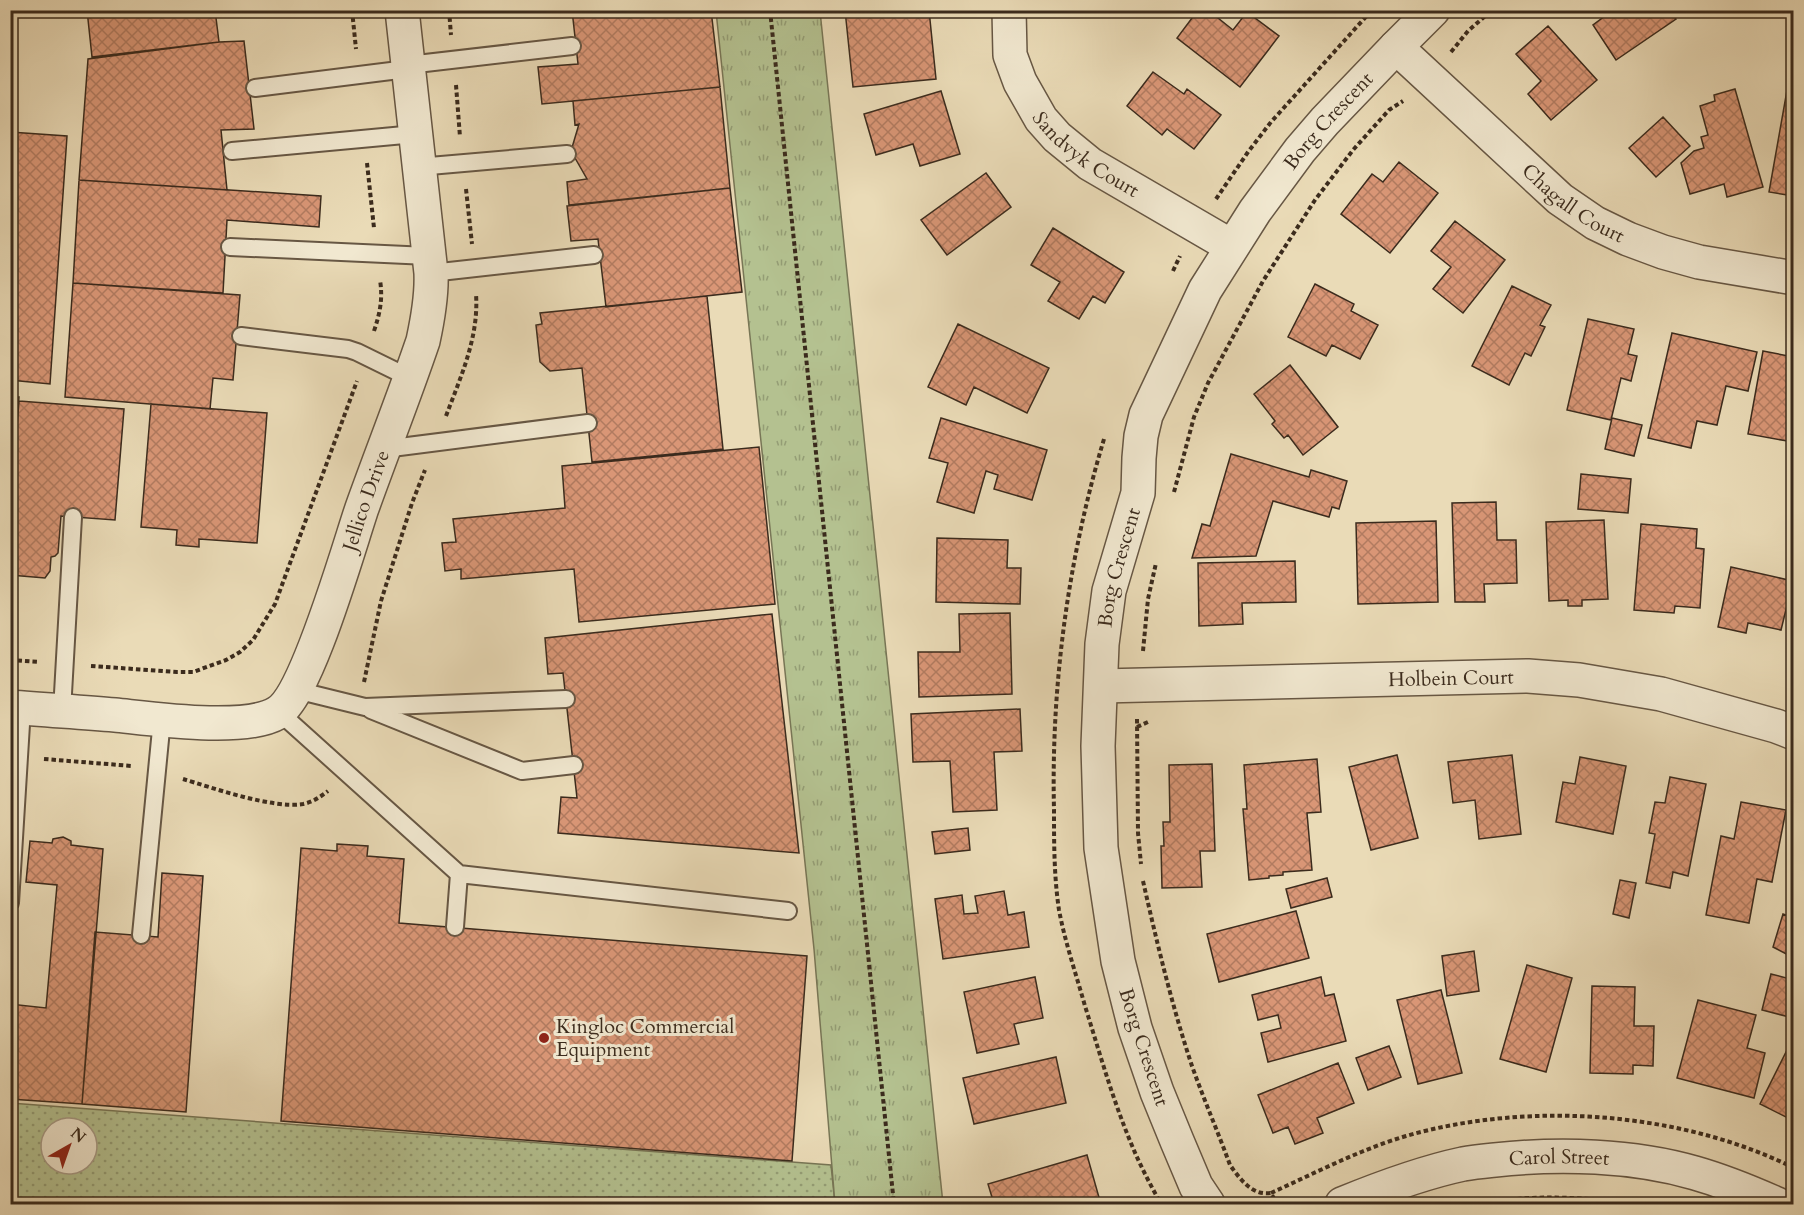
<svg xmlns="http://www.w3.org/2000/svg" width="1804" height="1215" viewBox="0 0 1804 1215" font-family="Cardo,serif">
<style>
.grass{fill:url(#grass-dots);stroke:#787656;stroke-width:1.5;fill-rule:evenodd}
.park{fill:url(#park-tufts);stroke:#787656;stroke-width:1.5}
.building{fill:url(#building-cross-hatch);stroke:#3b2b1d;stroke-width:1.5}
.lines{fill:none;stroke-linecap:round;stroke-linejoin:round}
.service-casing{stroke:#675744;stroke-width:20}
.minor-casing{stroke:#675744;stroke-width:36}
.path{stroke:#3b2b1d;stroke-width:4;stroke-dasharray:4.5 3;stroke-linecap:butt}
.service{stroke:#f1e8d0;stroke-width:16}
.minor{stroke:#f1e8d0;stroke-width:33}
.poi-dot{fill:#8f2418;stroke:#f1e8d0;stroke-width:2}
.labels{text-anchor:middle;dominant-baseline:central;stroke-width:6;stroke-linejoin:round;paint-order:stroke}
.street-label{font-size:20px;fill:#3b2b1d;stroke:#f1e8d0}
.poi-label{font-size:20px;fill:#3b2b1d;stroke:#f1e8d0;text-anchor:start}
</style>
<defs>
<pattern id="grass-dots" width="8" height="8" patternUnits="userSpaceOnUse" patternTransform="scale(1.5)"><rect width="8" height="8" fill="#b4c190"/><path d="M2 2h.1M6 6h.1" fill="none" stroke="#949d75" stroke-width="1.8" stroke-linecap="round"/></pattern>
<pattern id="park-tufts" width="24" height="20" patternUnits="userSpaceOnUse" patternTransform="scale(1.5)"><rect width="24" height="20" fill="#b4c190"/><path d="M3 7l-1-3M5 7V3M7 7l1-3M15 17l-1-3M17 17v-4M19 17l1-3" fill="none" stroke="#949d75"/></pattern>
<pattern id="building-cross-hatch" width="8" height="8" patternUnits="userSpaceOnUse" patternTransform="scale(1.5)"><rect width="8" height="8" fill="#d99676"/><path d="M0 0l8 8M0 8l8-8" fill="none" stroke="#b17b60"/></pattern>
</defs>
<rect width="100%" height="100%" fill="#eadbb7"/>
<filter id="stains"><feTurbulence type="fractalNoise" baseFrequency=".00333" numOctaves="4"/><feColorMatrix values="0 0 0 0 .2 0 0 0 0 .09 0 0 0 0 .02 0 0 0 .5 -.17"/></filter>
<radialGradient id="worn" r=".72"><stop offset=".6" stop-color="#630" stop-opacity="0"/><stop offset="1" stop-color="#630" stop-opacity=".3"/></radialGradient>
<path class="grass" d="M10,1103L831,1165L835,1204H11ZM51,1128H87V1164H51Z"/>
<path class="park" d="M716,11H820L943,1204H835L814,949Z"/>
<path class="building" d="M87,10H215L219,42L92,57Z
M572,10H711L720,87L542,104L538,67L578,64Z
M845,10H929L936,79L853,87Z
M1198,10H1208L1233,30L1247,12L1279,36L1240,87L1177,38Z
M1613,10H1670L1676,19L1616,60L1593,25Z
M1548,26L1597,80L1551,120L1528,94L1541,81L1516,54Z
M244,41L254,129L221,130L227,190L79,180L88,59L219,42Z
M1792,62H1794V196L1769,192Z
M1153,72L1184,94L1187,89L1221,115L1194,149L1167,129L1162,135L1127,106Z
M720,87L730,188L569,205L567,182L587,179L571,151L579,124L575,125L573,101Z
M1735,89L1763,187L1727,197L1724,184L1690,194L1681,163L1694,151L1704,148L1701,137L1708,135L1700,106L1715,101L1714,95Z
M941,91L960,154L920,166L913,144L876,155L864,114Z
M1663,117L1690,146L1656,177L1629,148Z
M10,132L67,136L50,384L10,380Z
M1399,162L1438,193L1390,253L1341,214L1372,174L1383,182Z
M986,173L1011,207L947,255L921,220Z
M79,180L321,196L319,227L227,220L223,293L73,283Z
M730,188L742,292L606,307L598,239L571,241L567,206Z
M1455,221L1505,260L1463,313L1433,289L1451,267L1431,251Z
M1053,228L1124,272L1105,303L1093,296L1079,319L1048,301L1060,282L1031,265Z
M73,283L240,295L233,380L213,378L210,409L65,397Z
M1315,284L1354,304L1351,311L1378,325L1360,359L1332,345L1326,356L1288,337Z
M1512,286L1551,305L1540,325L1545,327L1531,356L1525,353L1509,385L1472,366Z
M707,296L723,449L592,462L582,368L550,371L540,362L536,325L542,324L540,313Z
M1588,319L1634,329L1628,354L1637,356L1631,381L1621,378L1611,420L1567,410Z
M958,324L1049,368L1027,413L974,387L966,405L928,387Z
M1672,333L1757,352L1748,391L1726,386L1717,425L1697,421L1691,448L1648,438Z
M1763,351L1794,357V406L1787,441L1748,434Z
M1290,365L1338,427L1303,455L1288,435L1284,438L1272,424L1275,421L1254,394Z
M10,397H19L10,517Z
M19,401L124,409L115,520L61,516L58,553L55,556L51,557L50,571L45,578L10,575V517Z
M151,404L267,413L257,543L199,539V547L176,545L177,530L141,527Z
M941,418L1047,450L1032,500L994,489L998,475L986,471L974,513L937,502L948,463L929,458Z
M1612,418L1642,425L1634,456L1605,449Z
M759,447L775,604L579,622L574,569L461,579V569L445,571L442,543L456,542L453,519L565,508L562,466Z
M1231,454L1309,477L1311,470L1347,481L1339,509L1332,507L1329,517L1273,501L1256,556L1192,558L1202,524L1210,526Z
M1581,474L1631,479L1628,513L1578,509Z
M1496,502L1497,540H1516L1517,583L1484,584L1485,602H1455L1452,503Z
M1604,520L1608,599L1582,600V606H1568V600L1549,601L1546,522Z
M1436,521L1438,602L1358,604L1356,523Z
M1641,524L1697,529L1696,548L1704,549L1700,608L1675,606L1674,613L1634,610Z
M937,538L1008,540L1007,568H1021L1020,604L936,602Z
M1295,561L1296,602L1242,603L1243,624L1199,626L1198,563Z
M1731,567L1793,581L1781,630L1748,623L1746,633L1718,627Z
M1010,613L1012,694L919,697L918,652H960L959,614Z
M772,614L799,853L558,833L561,797L577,798L563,673L548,674L545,638Z
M1020,709L1022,751L994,752L997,810L953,812L950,761L913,762L911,714Z
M1397,755L1418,838L1371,850L1349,767Z
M1512,755L1521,834L1479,839L1475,800L1453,803L1448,762Z
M1580,757L1626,766L1613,834L1556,822L1563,782L1575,784Z
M1317,759L1321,812L1307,813L1312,870L1283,872V875L1269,876V878L1249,880L1243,809H1247L1244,765Z
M1212,764L1215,851H1200L1202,887L1162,888L1161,846H1164L1163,822H1170L1169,765Z
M1670,777L1706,784L1688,876L1673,872L1670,888L1646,883L1655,834L1649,833L1655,802L1665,803Z
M1741,802L1786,810L1772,882L1757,879L1749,923L1706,915L1721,836L1734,839Z
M968,828L970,850L935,854L932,832Z
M63,837L71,841V845L103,849L82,1104L10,1099V1004L46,1008L57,885L26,882L30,841L52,843L53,839Z
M337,844L368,846L367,856L404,859L399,923L807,956L792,1161L281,1121L301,848L337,851Z
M162,873L203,876L186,1112L82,1104L95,932L158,937Z
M1327,878L1332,897L1291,908L1286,889Z
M1620,880L1636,883L1629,918L1613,914Z
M1004,891L1008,915L1024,912L1029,947L943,959L935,899L962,895L964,914L978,913L975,896Z
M1296,911L1309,958L1219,982L1207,934Z
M1783,914L1794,918V958L1773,947Z
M1474,951L1479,991L1447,996L1442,956Z
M1527,965L1572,978L1546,1072L1500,1059Z
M1771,974L1794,980L1793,1018L1762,1010Z
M1035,977L1043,1018L1014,1024L1019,1044L977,1053L964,992Z
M1321,977L1325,996L1334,994L1346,1041L1268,1062L1261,1033L1281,1028L1278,1015L1258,1020L1252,995Z
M1592,986L1635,987L1634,1026H1654L1653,1066L1633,1065V1074L1590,1073Z
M1441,990L1462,1073L1418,1084L1397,1000Z
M1698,1000L1756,1015L1747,1048L1765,1053L1754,1098L1677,1078Z
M1794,1036V1121L1760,1104Z
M1389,1046L1401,1077L1368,1090L1356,1058Z
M1056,1057L1066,1103L974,1124L963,1078Z
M1338,1063L1354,1103L1317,1118L1323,1133L1295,1144L1288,1127L1273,1133L1258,1095Z
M1087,1155L1100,1201L1087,1204H994L988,1184Z"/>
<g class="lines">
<g class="service-casing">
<path id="service" d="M408,65L572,46
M255,88L407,69
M232,151L415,134
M418,167L567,154
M230,247L428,256
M431,273L594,255
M241,336L348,349L357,352L410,378
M384,449L588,423
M296,690L365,707L566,699
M371,710L522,771L574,765
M62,711L73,517
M279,712L459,874L455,927
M459,874L788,911
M10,903L22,708
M141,935L162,719"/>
</g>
<g class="minor-casing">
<g id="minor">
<path id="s1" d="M1009,10L1010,55L1020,82L1041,119L1057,137L1090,164L1231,246"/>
<path id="s2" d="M1396,47L1560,199L1595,223L1628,239L1663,252L1699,262L1794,278"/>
<path id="s3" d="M1101,686L1528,676L1579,680L1661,694L1776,726L1794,733"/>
<path id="s4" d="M10,707C45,710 80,712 115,715C154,719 245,732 277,713C307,696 349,546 362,508C382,452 404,397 423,341C428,318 432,296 431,273L402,10"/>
<path id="s5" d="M1208,1204L1196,1186L1177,1141L1157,1092L1135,1028L1118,961L1101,848L1098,746L1102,644L1109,591L1138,493L1139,458L1141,436L1146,415L1205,290L1255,211L1300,150L1325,121L1396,47L1433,10"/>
<path id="s6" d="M1342,1204C1381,1188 1421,1173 1463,1164C1474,1162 1485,1161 1495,1160C1559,1153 1633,1155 1695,1173C1723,1181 1750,1192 1777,1204"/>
</g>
</g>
<path class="path" d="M352,10L356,49
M449,10L451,35
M770,10L894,1204
M1451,52L1468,31L1492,10
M456,85L460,137
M367,163L374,228
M466,189L472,244
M1216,199L1248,152L1271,122L1372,10
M1173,271L1180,256
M374,331C380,313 383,299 380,280
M446,416C461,376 479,337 476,294
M1104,439C1068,559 1051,685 1054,810C1054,843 1054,877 1059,910C1065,942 1076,974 1085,1006C1100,1054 1113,1101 1133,1148C1141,1167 1151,1186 1161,1204
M1174,492L1194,417L1208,383L1263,281L1315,200L1353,150L1389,110L1403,101
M1143,651L1148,599L1156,563
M10,660L39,662
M91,666L177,672H193L226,660L240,652L253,640L275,604L357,381
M364,682L381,601L412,503L425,470
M1137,719L1138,833L1141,864
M1137,727L1150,721
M44,759L132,766
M183,779C213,788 273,809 303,804C313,802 320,797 328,791
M1143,881C1157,943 1172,1006 1192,1066C1204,1100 1218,1132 1230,1165C1240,1179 1252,1196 1271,1193L1277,1204
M1271,1193C1315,1173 1359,1150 1406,1136C1527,1101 1680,1111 1794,1168
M1480,1204C1531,1194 1583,1197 1635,1204"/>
<use href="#service" class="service"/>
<use href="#minor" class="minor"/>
</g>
<circle class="poi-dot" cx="544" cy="1038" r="6"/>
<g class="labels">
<g class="street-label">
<text stroke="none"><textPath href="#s5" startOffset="1161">Borg Crescent</textPath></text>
<text stroke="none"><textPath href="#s1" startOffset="174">Sandvyk Court</textPath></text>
<text stroke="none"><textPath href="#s2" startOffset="237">Chagall Court</textPath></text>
<text stroke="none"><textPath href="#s4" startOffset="501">Jellico Drive</textPath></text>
<text stroke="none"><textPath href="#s5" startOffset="657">Borg Crescent</textPath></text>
<text stroke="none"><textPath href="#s3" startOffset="350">Holbein Court</textPath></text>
<text transform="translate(1144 1047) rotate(72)">Borg Crescent</text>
<text stroke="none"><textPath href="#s6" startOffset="224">Carol Street</textPath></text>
</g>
<g class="poi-label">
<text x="556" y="1026">Kingloc Commercial<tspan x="556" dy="23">Equipment</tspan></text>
</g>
</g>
<rect width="1804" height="1215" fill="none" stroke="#eadbb7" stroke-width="36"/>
<rect x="12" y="12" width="1780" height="1191" fill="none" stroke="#3b2b1d" stroke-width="3"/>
<rect x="18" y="18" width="1768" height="1179" fill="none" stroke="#3b2b1d" stroke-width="1.5"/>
<g transform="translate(69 1146) rotate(40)"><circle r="28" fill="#f1e8d0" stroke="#a89c88" stroke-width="1.5"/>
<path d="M0-4.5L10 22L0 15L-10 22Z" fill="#8f2418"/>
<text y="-9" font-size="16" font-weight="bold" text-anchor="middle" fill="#3b2b1d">N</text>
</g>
<rect width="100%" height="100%" filter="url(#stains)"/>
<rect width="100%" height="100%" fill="url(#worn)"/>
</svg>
